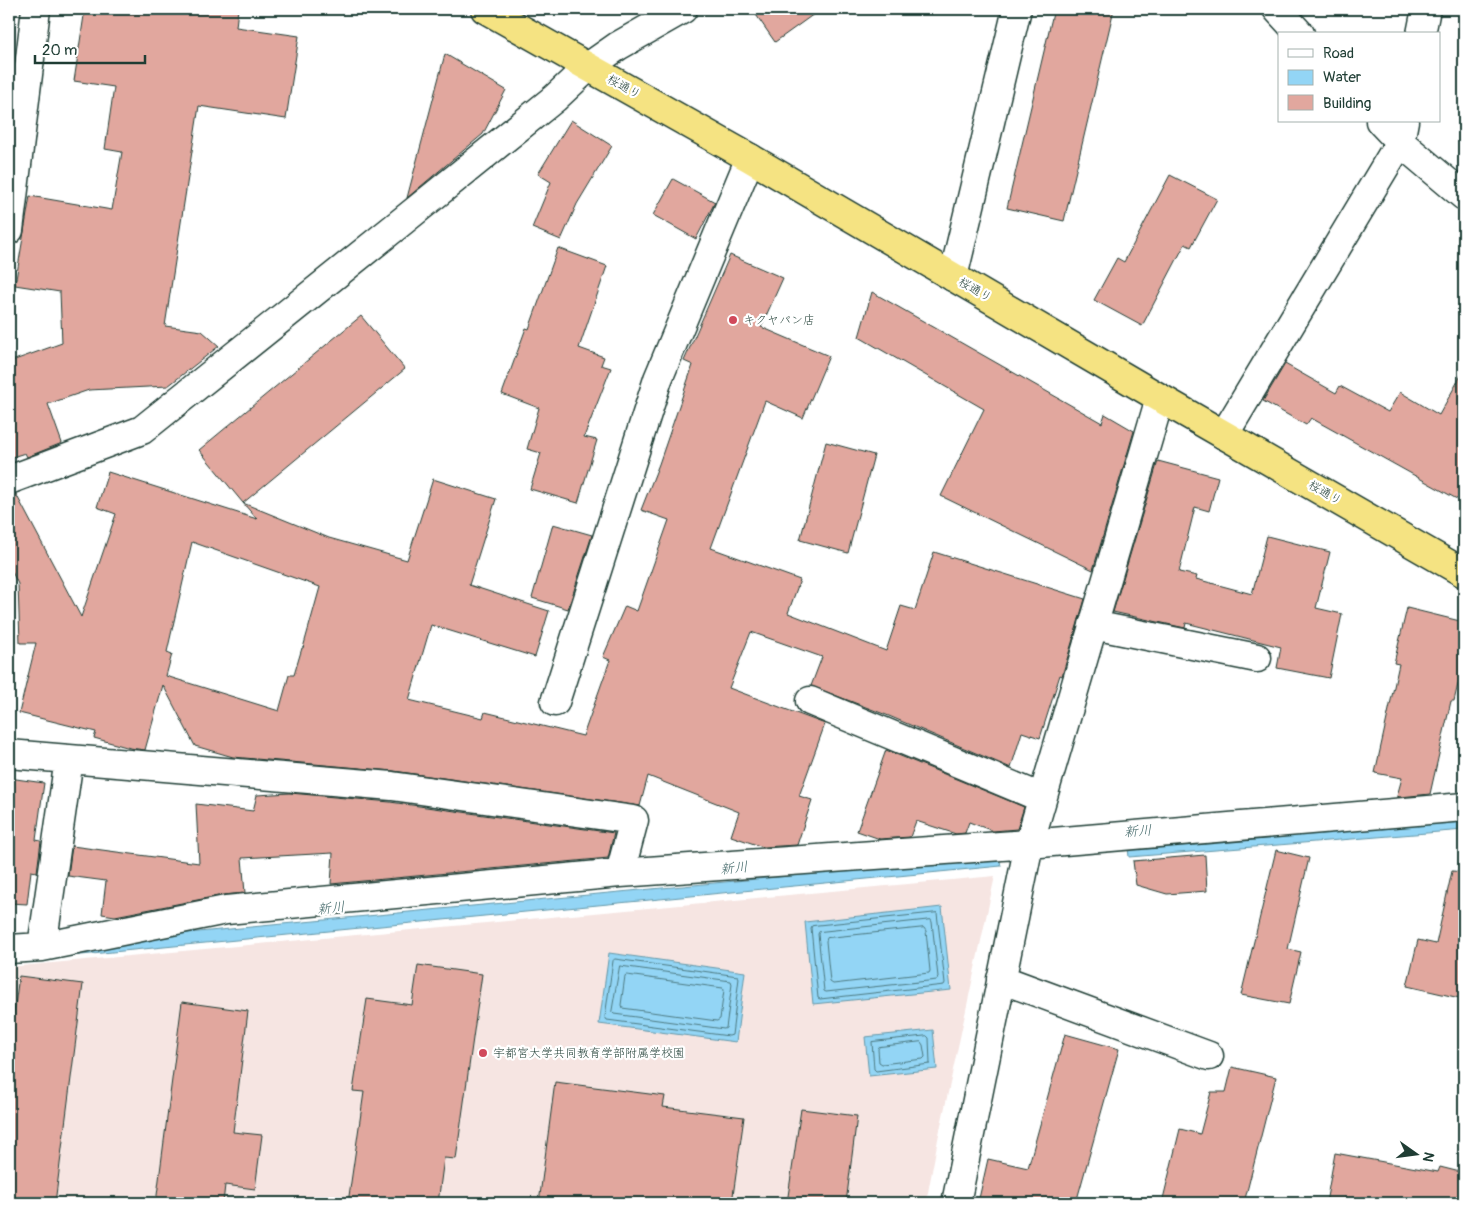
<svg xmlns="http://www.w3.org/2000/svg" width="1473" height="1212" viewBox="0 0 1473 1212" font-family="Pangolin,'Klee One',sans-serif">
<style>
.built{fill:#f6e5e2}
.water{fill:#93d5f5;stroke:#6598a8}
.lines{fill:none;stroke-linecap:round;stroke-linejoin:round}
.shore{stroke:#4d7a81;stroke-width:1}
.building{fill:#e1a79e;stroke:#1f3d34;fill-rule:evenodd}
.minor-casing{stroke:#1f3d34;stroke-width:31}
.highway-casing{stroke:#1f3d34;stroke-width:31}
.minor{stroke:#fff;stroke-width:28}
.highway{stroke:#f5e382;stroke-width:28}
.poi-dot{fill:#d1495b;stroke:#fff;stroke-width:2}
.labels{text-anchor:middle;dominant-baseline:central;stroke-width:4.5;stroke-linejoin:round;paint-order:stroke}
.street-label{font-size:12px;fill:#1f3d34;stroke:#fff}
.poi-label{font-size:12px;fill:#1f3d34;stroke:#fff;text-anchor:start}
.water-label{font-size:14px;font-style:italic;fill:#3c6364;stroke:#fff}
</style>
<rect width="100%" height="100%" fill="#fff"/>
<filter id="ink" filterUnits="userSpaceOnUse"><feTurbulence type="fractalNoise" baseFrequency=".02" numOctaves="2"/><feDisplacementMap in="SourceGraphic" scale="10" xChannelSelector="R" yChannelSelector="G"/><feConvolveMatrix kernelMatrix="1 2 1 2 8 2 1 2 1" color-interpolation-filters="sRGB"/></filter>
<g filter="url(#ink)">
<path class="built" d="M995,876L938,1139L926,1203H9V967Z"/>
<path class="water" d="M1464,820V830L1129,857L1128,848Z
M999,856L1001,866L9,962V950Z
M942,907L951,990L813,1004L805,922Z
M609,953L745,972L736,1042L599,1024Z
M933,1030L937,1069L869,1076L865,1037Z"/>
<g class="lines">
<path class="shore" d="M937,913L945,983L944,985L820,999L818,998L811,928L812,926Z
M931,920L932,922L938,977L937,980L826,992L824,991L818,934L819,932Z
M924,928L926,931L930,971L929,973L833,984L830,982L826,941L827,938Z
M615,959L738,976L739,978L732,1035L729,1036L607,1020L605,1017L613,961Z
M620,966L731,981L732,984L726,1028L724,1029L614,1014L612,1012Z
M627,975L723,988L724,990L720,1019L717,1021L622,1008L621,1005L625,976Z
M927,1036L929,1038L930,1064L876,1071L874,1069L872,1042Z
M921,1042L923,1045L925,1057L923,1059L882,1064L879,1062L878,1049L879,1047Z"/>
</g>
<path class="building" d="M85,9H238L236,27L299,36L286,119L199,106L165,326L202,331L219,346L168,386L89,390L48,404L62,443L27,457L25,453L9,458V362L62,343L60,292L15,285L30,196L112,210L122,152L105,149L114,87L74,81Z
M752,9H821L775,42Z
M1054,9H1114L1064,221L1007,208Z
M445,54L506,90L483,134L407,198Z
M571,120L612,146L577,204L561,240L532,228L551,182L538,174Z
M1170,175L1217,199L1191,247L1185,244L1142,326L1094,300L1117,258L1124,262Z
M673,179L715,202L696,239L653,215Z
M558,248L607,266L579,348L604,357L601,365L611,368L584,437L597,440L578,503L530,489L541,453L527,449L539,408L502,394L526,328L529,329Z
M730,255L783,278L761,327L829,356L803,418L765,401L711,548L800,580L788,613L886,651L901,606L915,610L934,552L1085,599L1062,676L1060,675L1040,738L1022,732L1011,768L889,716L811,686L822,657L751,632L729,688L825,724L799,796L812,800L797,845L763,847L731,836L739,812L648,776L640,806L394,771L233,757L195,746L163,685L145,750L130,748L94,738L96,732L19,713L36,643H20L18,584L9,566V495L16,494L81,617L116,514L97,507L108,472L257,519L243,503L329,538L407,560L433,479L496,499L469,585L549,611L535,657L431,625L409,700L483,718L485,712L583,736L610,660L603,657L625,606L637,611L669,520L641,510L659,464L693,365L684,361ZM192,542L320,587L303,648H302L294,675H289L279,711L166,676L172,654L167,652Z
M872,292L1102,423L1105,414L1134,431L1093,570L941,496L984,409L859,337Z
M361,316L405,369L243,503L199,450Z
M1285,364L1336,393L1340,386L1388,412L1400,392L1439,415L1464,370V503L1311,418L1306,425L1263,401Z
M826,442L874,455L848,553L800,540Z
M1158,461L1218,477L1209,511L1195,507L1179,572L1197,576L1196,579L1252,594L1267,536L1330,552L1316,608L1342,614L1329,678L1277,668L1281,647L1186,623L1185,628L1113,612Z
M553,524L592,535L568,609L532,598Z
M1407,608L1464,622V659L1454,701H1451L1430,794L1400,797L1397,796L1402,778L1375,773L1399,664L1394,663Z
M886,750L1024,807L1017,829L993,831L969,822L965,833L956,834L916,821L910,837L880,839L857,831Z
M9,778L44,783L36,840L41,841L37,872L31,871L27,904L9,903Z
M290,793L390,802L614,833L608,858L331,884L333,853L242,858L245,893L223,895L115,916L102,914L106,881L68,876L72,846L199,863L196,804L253,811L257,795Z
M1276,850L1309,858L1288,949L1301,952L1289,1004L1241,995Z
M1205,855L1207,891L1167,894L1136,885L1133,861Z
M1452,871L1464,872V999L1407,986L1418,940L1436,944Z
M418,965L482,974L456,1159L444,1158L438,1203H348L364,1092L353,1091L367,999L412,1005Z
M19,976L83,984L55,1203H9V1019L13,1020Z
M182,1002L248,1011L233,1132L262,1135L255,1189L225,1185L223,1203H156Z
M1065,1034L1119,1049L1076,1203H978L988,1159L1028,1168Z
M1232,1067L1276,1077L1244,1203H1162L1180,1129L1200,1134L1211,1092H1226Z
M555,1082L665,1096L663,1107L744,1117L732,1203H539Z
M801,1109L857,1116L846,1203H787Z
M1335,1153L1438,1172L1440,1167L1464,1173V1203H1326Z"/>
<g class="lines">
<g class="minor-casing">
<path id="minor" d="M1277,9L1300,34
M1421,34L1426,9
M1380,121L1400,142L1464,196
M9,230L36,9
M953,277L1017,9
M1224,435L1400,142L1404,121
M9,480L142,430L394,228L555,98L588,67L618,46L683,9
M1093,625L1257,658
M810,701L1042,798
M555,702L658,379L750,158
M9,754L392,786L634,820L620,873
M42,947L69,759
M9,949L42,947L226,910L620,873L1029,844L1464,807
M1001,979L1209,1056
M956,1203L1029,844L1160,398"/>
</g>
<g class="highway-casing">
<path id="highway" d="M485,9L750,158L1160,398L1464,573"/>
</g>
<use href="#minor" class="minor"/>
<use href="#highway" class="highway"/>
</g>
</g>
<g class="poi-dot">
<circle cx="733" cy="320" r="5"/>
<circle cx="483" cy="1053" r="5"/>
</g>
<g class="labels">
<g class="street-label">
<text transform="translate(624 87) rotate(29)">桜通り</text>
<text transform="translate(975 290) rotate(30)">桜通り</text>
<text transform="translate(1325 493) rotate(30)">桜通り</text>
</g>
<g class="poi-label">
<text x="743" y="320">キクヤパン店</text>
<text x="493" y="1053">宇都宮大学共同教育学部附属学校園</text>
</g>
<g class="water-label">
<text transform="translate(1138 831) rotate(-4)">新川</text>
<text transform="translate(734 868) rotate(-6)">新川</text>
<text transform="translate(331 908) rotate(-6)">新川</text>
</g>
</g>
<rect width="1473" height="1212" fill="none" stroke="#fff" stroke-width="30"/>
<rect x="15" y="15" width="1443" height="1182" fill="none" stroke="#1f3d34" stroke-width="2" filter="url(#ink)"/>
<rect x="1278" y="32" width="162" height="90" fill="#ffffff" stroke="#a5b1ae"/>
<rect x="1288" y="49" width="25" height="8" fill="#ffffff" stroke="#a5b1ae"/>
<text x="1323" y="58" font-size="15" fill="#1f3d34">Road</text>
<rect x="1288" y="70" width="25" height="15" fill="#93d5f5" stroke="#a5b1ae"/>
<text x="1323" y="82" font-size="15" fill="#1f3d34">Water</text>
<rect x="1288" y="95" width="25" height="15" fill="#e1a79e" stroke="#a5b1ae"/>
<text x="1323" y="108" font-size="15" fill="#1f3d34">Building</text>
<g transform="translate(1416 1154) rotate(104)" stroke="#ffffff" stroke-width="4" paint-order="stroke">
<path d="M0-4L9 19L0 12L-9 19Z" fill="#1f3d34"/>
<text y="-8" font-size="14" font-weight="bold" text-anchor="middle" fill="#1f3d34">N</text>
</g>
<path d="M35 55v8h110v-8" fill="none" stroke="#1f3d34" stroke-width="2.5"/>
<text x="42" y="55" font-size="15" fill="#1f3d34" stroke="#ffffff" stroke-width="4" paint-order="stroke">20 m</text>
</svg>
